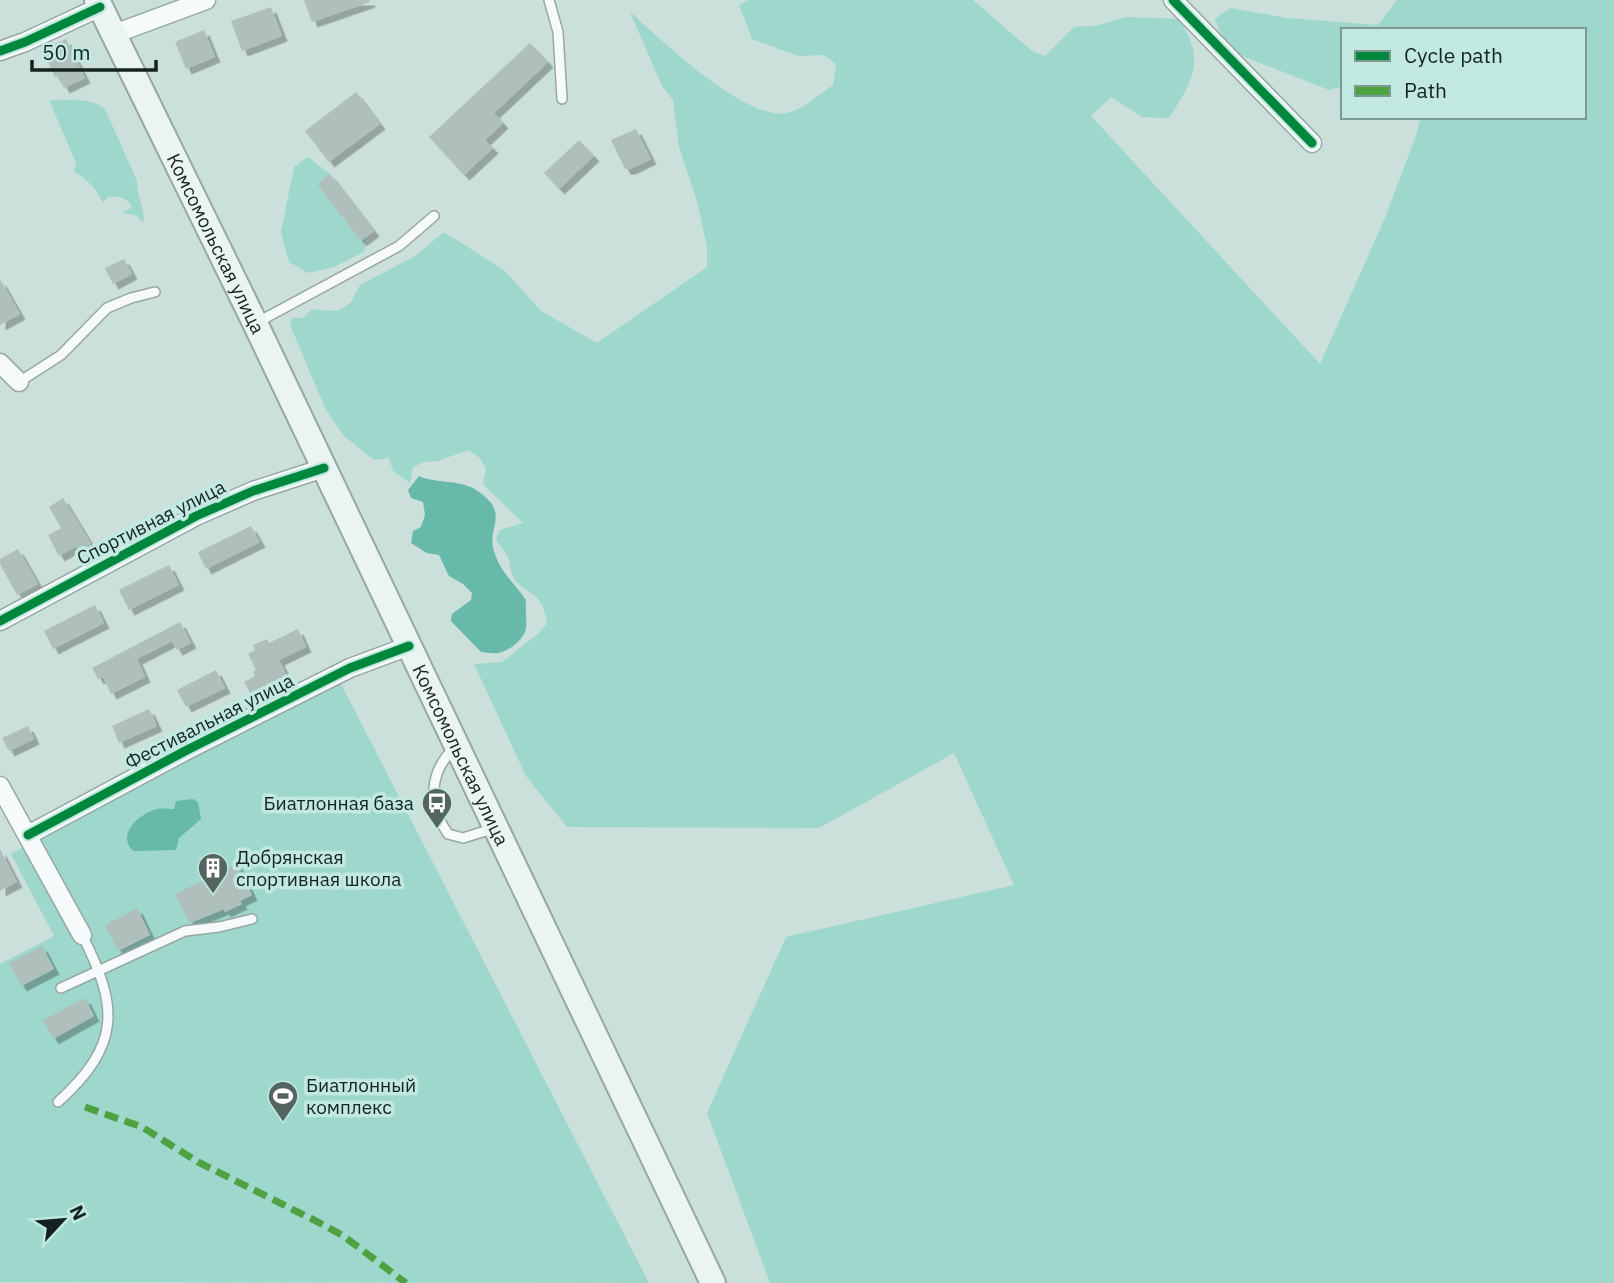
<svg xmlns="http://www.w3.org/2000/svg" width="1614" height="1283" viewBox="0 0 1614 1283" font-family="'IBM Plex Sans',sans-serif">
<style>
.green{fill:#9ed7cb}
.water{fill:#67b9aa}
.building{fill:#afc0bc;filter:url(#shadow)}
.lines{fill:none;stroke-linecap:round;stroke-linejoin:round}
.service-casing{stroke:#97a8a4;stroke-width:12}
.minor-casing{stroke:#97a8a4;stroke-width:21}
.secondary-casing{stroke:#97a8a4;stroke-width:28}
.service{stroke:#f7fafa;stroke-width:9}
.minor{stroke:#f7fafa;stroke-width:18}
.secondary{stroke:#eaf4f2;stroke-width:24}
.quiet{stroke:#4ea241;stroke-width:7;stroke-dasharray:14 7;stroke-linecap:butt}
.cycleway-casing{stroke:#c2e9e0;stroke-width:13}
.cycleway{stroke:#00873e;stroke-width:9}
.labels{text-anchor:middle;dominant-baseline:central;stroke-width:7;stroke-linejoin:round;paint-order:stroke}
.street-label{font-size:19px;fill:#142320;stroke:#c2e9e0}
.poi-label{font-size:19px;fill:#142320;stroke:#c2e9e0;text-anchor:start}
</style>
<defs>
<filter id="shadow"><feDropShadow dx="5.5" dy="5.5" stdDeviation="0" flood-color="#0004"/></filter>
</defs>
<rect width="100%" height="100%" fill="#cbe0db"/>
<path class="green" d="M748,0H973L1032,51L1045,56L1074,27L1094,26L1128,17L1179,19C1206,60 1193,81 1169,118L1142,117L1111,97L1091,116L1320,364L1385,218L1417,133L1421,117H1584V30H1343V86L1329,90L1227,50L1215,19L1230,8L1287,18L1378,25L1397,0H1614V1283H770L707,1113L786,937L1014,885L954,753L819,828L567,827L526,776L474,664L502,662L539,633L547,623C542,586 521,596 512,574C510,569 510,563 508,557C505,551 499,545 496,539L500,530L523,523L483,484L486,469L480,458L468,450L438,461L424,462L413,467L410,483L393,471L389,458L374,460L344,436L326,410L290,325L292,318H303L312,309L329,311L340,310L351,302L360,285L415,256L444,232L504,270L541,311L597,343L707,267V247L697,201L679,147L673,100L662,86L630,12C662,40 743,120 787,113C803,110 819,94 833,85L836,64L824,55L798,56L752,39L739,5Z
M49,100C66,101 93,97 105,109L137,181C136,195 146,209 143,223L136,215L122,213L131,208V204C123,197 118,196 108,197L103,203C96,189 89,180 74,172L76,163Z
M308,157L330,174L317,184L361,241L366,237L364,252L334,267L308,273L289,262L281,232L294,167Z
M339,680L649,1283L0,1282V964L54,936L11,854Z"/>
<path class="water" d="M419,476C436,484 459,479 476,490C512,513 486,527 494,551C501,574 514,582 526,600C525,609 527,620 526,628C524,640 509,651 498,653C493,654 486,652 481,652L451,621L452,614L471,600L472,593L463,584L449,576L439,555L427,553L411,543L413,531L421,527L425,515L423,502L411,498L408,490Z
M193,799L198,802L201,819L179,838L176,850L133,851C116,834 139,814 157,809C162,808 169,809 174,809L176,801Z"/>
<path class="building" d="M304,0H369L370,2L312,22Z
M271,7L282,36L242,51L231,21Z
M204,30L215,57L186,69L175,42Z
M66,39L85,78L64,88L58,76L55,77L42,50Z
M530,43L548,62L494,113L503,123L485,140L493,148L464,175L429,137Z
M356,92L380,124L329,162L305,131Z
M636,129L651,159L630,169H625L611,140Z
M579,140L594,156L559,189L544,173Z
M330,174L374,231L361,241L317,184Z
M124,259L132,274L113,284L105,268Z
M0,279L20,314L0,325Z
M63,498L91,544L79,551L77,546L59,556L48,535L61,528L49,507Z
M251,526L260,542L206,569L198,552Z
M18,549L38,584L17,595L0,564V559Z
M169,565L179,585L129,610L119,590Z
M95,605L104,623L53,649L44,631Z
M180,622L191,643L177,650L172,641L137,659L145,677L111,694L103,677L98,679L92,668Z
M298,629L306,647L279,660L288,679L252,697L244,682L255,676L253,672L256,670L248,654L255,650L253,645L267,639L269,643Z
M216,670L225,688L186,707L177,690Z
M149,709L157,726L119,743L112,726Z
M28,726L34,739L9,751L2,738Z
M0,849L17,882L0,891Z
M237,864L252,895L240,901L242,904L225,912L224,909L190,923L175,894Z
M137,908L150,935L118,951L105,925Z
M42,946L54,969L21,986L9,963Z
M85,998L94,1016L53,1039L43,1020Z"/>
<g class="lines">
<g class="service-casing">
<path id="service" d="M549,0L558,32L562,99
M256,323L399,246L434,216
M19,382L61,355L107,308L131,298L155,292
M455,747C428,773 428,805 448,834L463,838L495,828
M61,988L185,931L219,927L252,919
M58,1102C121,1045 119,1007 82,935"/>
</g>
<g class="minor-casing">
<path id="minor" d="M1173,0L1312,143
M114,34L206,0
M0,51L25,42L100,7
M0,363L19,382
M0,621L196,516L253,491L324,468
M0,786L82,935
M28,835L185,751L350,668L409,646"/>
</g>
<g class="secondary-casing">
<g id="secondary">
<path id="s1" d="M97,0L255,323L713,1283"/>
</g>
</g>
<use href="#service" class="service"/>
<use href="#minor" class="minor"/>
<use href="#secondary" class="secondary"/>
<path class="quiet" d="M85,1107L142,1127L198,1162L314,1220L342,1235L406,1283"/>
<g class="cycleway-casing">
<path id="cycleway" d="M1173,0L1312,143
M0,51L25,42L100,7
M0,621L196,516L253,491L324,468
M28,835L185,751L350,668L409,646"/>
</g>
<use href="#cycleway" class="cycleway"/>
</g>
<defs>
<g id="bus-pin" transform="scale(1.575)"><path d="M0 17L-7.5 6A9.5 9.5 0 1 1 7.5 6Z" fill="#546561" stroke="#c2e9e0"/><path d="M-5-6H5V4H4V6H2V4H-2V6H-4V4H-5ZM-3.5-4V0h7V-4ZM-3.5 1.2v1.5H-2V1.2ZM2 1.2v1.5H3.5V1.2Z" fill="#fff"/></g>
<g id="building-pin" transform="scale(1.575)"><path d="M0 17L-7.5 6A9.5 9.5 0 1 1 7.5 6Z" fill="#546561" stroke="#c2e9e0"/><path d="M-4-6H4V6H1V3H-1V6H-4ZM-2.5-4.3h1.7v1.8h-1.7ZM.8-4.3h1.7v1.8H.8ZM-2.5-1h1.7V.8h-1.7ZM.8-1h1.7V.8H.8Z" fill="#fff"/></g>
<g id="stadium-pin" transform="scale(1.575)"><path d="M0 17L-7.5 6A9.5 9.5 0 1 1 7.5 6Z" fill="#546561" stroke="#c2e9e0"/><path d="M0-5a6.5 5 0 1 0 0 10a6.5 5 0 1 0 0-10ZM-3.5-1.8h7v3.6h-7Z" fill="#fff"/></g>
</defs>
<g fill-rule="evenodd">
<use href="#bus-pin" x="437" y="803"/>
<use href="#building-pin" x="213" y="868"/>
<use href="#stadium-pin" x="283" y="1096"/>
</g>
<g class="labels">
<g class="street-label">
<text stroke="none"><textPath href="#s1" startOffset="271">Комсомольская улица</textPath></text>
<text transform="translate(151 522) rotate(-27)">Спортивная улица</text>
<text transform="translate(209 721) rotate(-27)">Фестивальная улица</text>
<text stroke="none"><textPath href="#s1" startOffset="838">Комсомольская улица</textPath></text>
</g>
<g class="poi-label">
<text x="414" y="803" text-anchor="end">Биатлонная база</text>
<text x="236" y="857">Добрянская<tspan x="236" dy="22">спортивная школа</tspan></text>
<text x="306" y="1085">Биатлонный<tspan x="306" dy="22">комплекс</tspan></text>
</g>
</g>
<rect x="1341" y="28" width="245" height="91" fill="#c2e9e0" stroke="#7c9a93" stroke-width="2"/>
<rect x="1355" y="51" width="35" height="10" fill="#00873e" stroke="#7c9a93" stroke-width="2"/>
<text x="1404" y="63" font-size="21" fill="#142320">Cycle path</text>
<rect x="1355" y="86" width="35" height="10" fill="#4ea241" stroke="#7c9a93" stroke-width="2"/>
<text x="1404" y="98" font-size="21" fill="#142320">Path</text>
<g transform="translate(63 1220) rotate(64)" stroke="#c2e9e0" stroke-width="5" paint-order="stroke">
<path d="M0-5L12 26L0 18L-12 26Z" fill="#142320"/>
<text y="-10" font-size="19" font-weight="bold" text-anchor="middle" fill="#142320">N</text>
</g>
<path d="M32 60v10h124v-10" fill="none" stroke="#142320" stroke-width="3.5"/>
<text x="42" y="60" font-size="21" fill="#142320" stroke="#c2e9e0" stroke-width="5" paint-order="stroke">50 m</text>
</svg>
